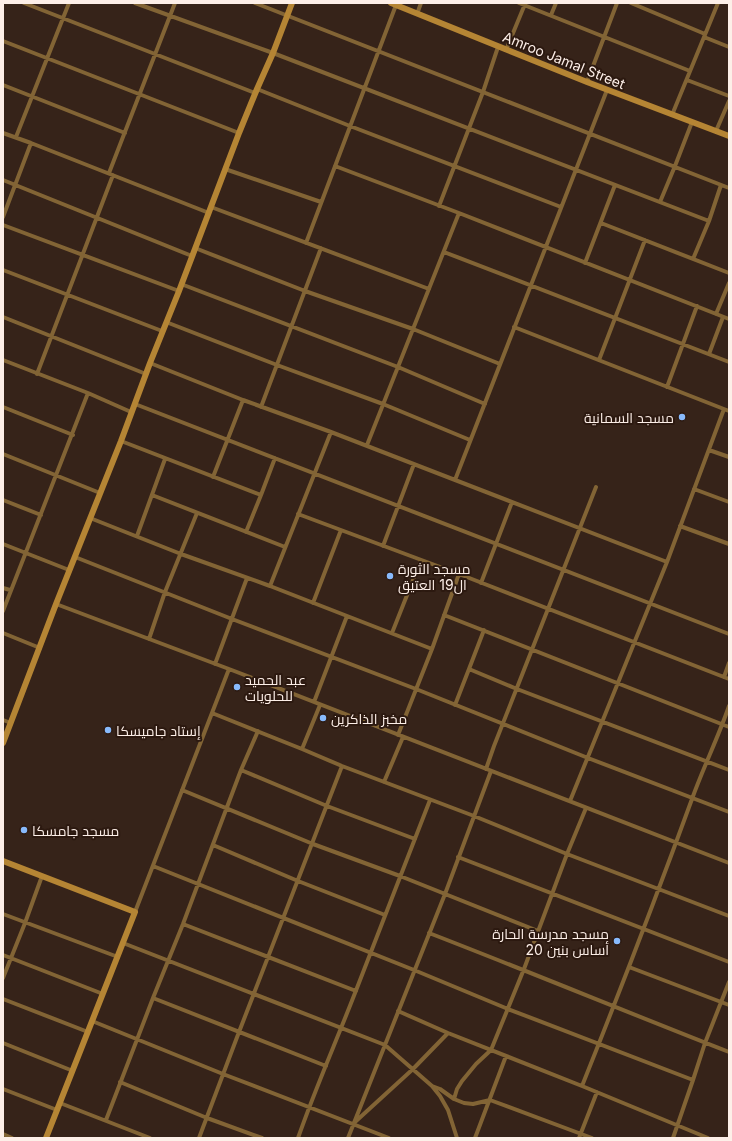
<svg xmlns="http://www.w3.org/2000/svg" width="732" height="1141" viewBox="0 0 732 1141" font-family="Inter,Cairo,sans-serif">
<style>
.lines{fill:none;stroke-linecap:round;stroke-linejoin:round}
.street{stroke:#826435;stroke-width:4}
.secondary{stroke:#b58534;stroke-width:6}
.poi-dot{fill:#88bafc;stroke:#2c1910;stroke-width:1.5}
.labels{text-anchor:middle;dominant-baseline:central;stroke-width:4;stroke-linejoin:round;paint-order:stroke}
.street-label{font-size:14px;fill:#fdefe8;stroke:#2c1910}
.poi-label{font-size:14px;fill:#fdefe8;stroke:#2c1910;text-anchor:start}
</style>
<rect width="100%" height="100%" fill="#362319"/>
<g class="lines">
<path class="street" d="M24,3L255,93
M135,3L273,53L709,221
M255,3L729,188
M519,3L690,71
M631,3L705,34
M417,14L421,3
M551,15L556,3
M704,37L729,47
M3,41L239,133
M506,50L525,4
M687,80L729,96
M587,82L617,3
M3,85L125,133
M257,89L350,126L561,207
M672,115L718,3
M716,131L729,101
M3,133L31,143L209,213
M16,137L69,3
M335,166L459,213L729,319
M225,169L321,202
M109,173L175,3
M3,180L192,256
M660,202L675,166L692,122
M439,206L483,92L498,47
M211,207L429,289
M3,217L31,143
M601,223L729,273
M3,225L179,291
M306,243L396,5
M195,248L305,291L413,329L500,364
M444,252L729,362
M693,259L709,221L721,185
M585,263L615,185
M3,270L162,331
M181,284L398,367L485,404
M716,314L729,283
M3,317L146,374
M166,322L277,365L383,404L470,440
M514,327L729,411
M709,354L723,317
M3,360L88,393L131,412
M599,360L645,240
M150,363L243,400L331,432L667,562
M37,374L113,175
M667,387L697,306
M135,404L729,634
M3,407L73,435
M261,407L321,248
M121,441L261,495
M367,445L459,213
M709,450L729,457
M3,454L100,493
M213,477L243,400
M455,480L607,90
M694,489L729,502
M152,495L285,547
M3,500L41,515
M298,514L459,574L729,679
M90,518L181,554L270,586L432,649
M680,526L729,544
M246,532L261,495L275,458
M137,536L165,459
M3,544L69,570
M383,546L414,464
M75,557L232,619L416,689L588,758L729,812
M481,583L512,502
M270,586L331,432
M3,588L10,590
M313,603L341,530
M56,604L229,669L729,863
M3,611L88,393
M444,615L729,727
M484,630L469,669L517,689L729,770
M3,633L40,648
M392,633L421,560
M149,639L165,592L197,513
M215,664L247,578
M724,677L729,663
M314,702L347,616
M455,705L469,669
M212,713L302,749L342,766L474,816L567,854L729,916
M3,720L11,723
M398,735L432,649L459,574
M302,749L320,705
M486,769L494,746L596,487
M241,770L327,806L415,839
M384,782L403,737
M182,790L313,844L400,876L538,931
M570,801L667,562L724,409
M213,845L298,881L385,915
M458,857L729,962
M153,866L414,970L508,1009L693,1080
M135,912L229,669
M3,914L118,957
M183,924L356,991
M429,933C530,972 629,1013 729,1052
M123,943L385,1045L432,1086L440,1096L448,1110L457,1138
M3,955L103,994
M629,967L729,1005
M3,978L25,923L42,876
M153,998L326,1066
M3,999L88,1032
M398,1011L448,1033L582,1086L708,1138
M92,1021L223,1074L389,1138
M3,1043L73,1071
M120,1082L207,1118L262,1138
M432,1086L440,1089L454,1099L464,1103L473,1104L490,1100L592,1138
M582,1086C620,991 657,895 692,799C703,768 718,738 729,706
M3,1089L57,1110
M454,1099L457,1089L462,1081L476,1064L491,1050L524,969L567,854L586,808
M60,1103L150,1138
M106,1120L153,998L183,924L198,884L241,770L258,731
M355,1122L413,1069L448,1033
M3,1134L12,1138
M199,1138L239,1032L342,766
M298,1138C315,1089 336,1042 355,993C380,929 405,864 430,800
M348,1138L445,894L491,771
M475,1138L506,1056
M579,1138L597,1092
M673,1138L693,1080L705,1043L729,982"/>
<path class="secondary" d="M391,3L587,82L729,136
M3,743L56,604L121,441L150,363L179,291L239,133L257,89L273,53L292,3
M3,861L135,912L46,1138"/>
</g>
<g class="poi-dot">
<circle cx="682" cy="417" r="4"/>
<circle cx="390" cy="576" r="4"/>
<circle cx="237" cy="687" r="4"/>
<circle cx="323" cy="718" r="4"/>
<circle cx="108" cy="730" r="4"/>
<circle cx="24" cy="830" r="4"/>
<circle cx="617" cy="941" r="4"/>
</g>
<g class="labels">
<g class="street-label">
<text transform="translate(564 60) rotate(22)">Amroo Jamal Street</text>
</g>
<g class="poi-label">
<text x="674" y="417" text-anchor="end">مسجد السمانية</text>
<text x="398" y="568">مسجد الثورة<tspan x="398" dy="16">ال19 العتيق</tspan></text>
<text x="245" y="679">عبد الحميد<tspan x="245" dy="16">للحلويات</tspan></text>
<text x="331" y="718">مخبز الذاكرين</text>
<text x="116" y="730">إستاد جاميسكا</text>
<text x="32" y="830">مسجد جامسكا</text>
<text x="609" y="933" text-anchor="end">مسجد مدرسة الحارة<tspan x="609" dy="16">20 أساس بنين</tspan></text>
</g>
</g>
<rect width="732" height="1141" fill="none" stroke="#fdefe8" stroke-width="8"/>
</svg>
